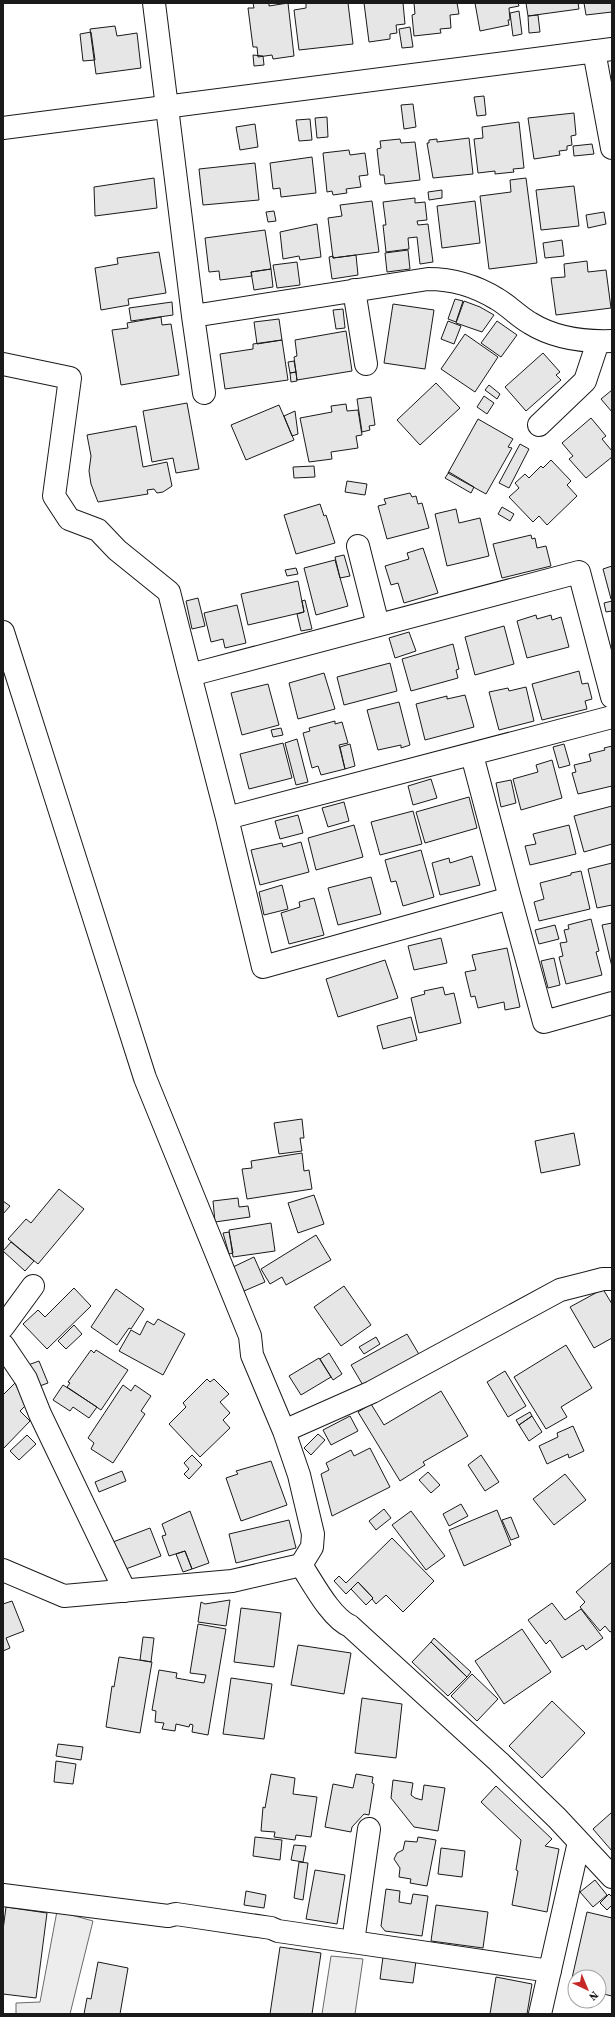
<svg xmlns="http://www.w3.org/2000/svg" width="615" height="2017" viewBox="0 0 615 2017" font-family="'Source Serif 4',serif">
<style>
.built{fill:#ededed;stroke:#6a6a6a}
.building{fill:#e6e6e6;stroke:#1a1a1a}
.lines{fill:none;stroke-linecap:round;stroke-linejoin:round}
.minor-casing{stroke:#1a1a1a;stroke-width:24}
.tertiary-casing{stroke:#1a1a1a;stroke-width:24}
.minor{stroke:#fff;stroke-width:22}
.tertiary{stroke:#fff;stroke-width:22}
</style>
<rect width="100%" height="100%" fill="#fff"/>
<path class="built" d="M57,1911L93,1921L70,2014H16V2003L40,2002Z
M331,1956L363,1959L355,2014H322Z"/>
<path class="building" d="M253,3H269V6L288,3L294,56L273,59L272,55L258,57L257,47H253L248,8H254Z
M306,3H348L353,44L299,50L294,10L306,8Z
M364,3H403L405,24L396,25L397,33L390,34V39L369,42Z
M414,3H457L459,14L450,15L451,28L440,29L441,33L414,36L412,15L415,14Z
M475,3H518L519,6L509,8L510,20H508L509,25L480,31Z
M526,3H578L579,9L528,16Z
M584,3H612V12L586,15Z
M519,11L522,34L513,36L510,13Z
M538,15L540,32L529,33L528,16Z
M115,26L117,36L137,33L141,68L96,74L90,29Z
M410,27L413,47L402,48L399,29Z
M91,32L95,60L83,61L80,34Z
M253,55L263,56L264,65L254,66Z
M484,96L486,115L477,116L474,97Z
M413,104L416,127L404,129L401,105Z
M574,113L576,135L571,136L572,145L567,146V150L559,151L560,155L534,159L528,118Z
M327,117L328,137L317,138L315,118Z
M310,119L312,140L299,141L296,120Z
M519,122L524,168L513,169L514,172L495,174V171L478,173L474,139L483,138L482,127Z
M255,124L258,147L240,150L236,127Z
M469,138L473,174L433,178L427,143H429V140L437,139V142Z
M400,139L401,143L415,142L420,180L385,184L384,175H380L377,149L381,148L380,141Z
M592,144L594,154L574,156L573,146Z
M349,150L350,155L365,153L368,175L359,176L361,187L346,189L347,193L333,195L332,191L327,192L323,153Z
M312,157L316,193L281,197L280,188L273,189L270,163Z
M255,163L259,200L203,205L199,169Z
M154,178L157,208L95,216L94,187Z
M526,178L537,263L489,269L480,196L511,192L510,180Z
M574,186L579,226L541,230L536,190Z
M442,190V198L429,200L428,192Z
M415,198V203L425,202L427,220L417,221L418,225L428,224L433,262L420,264L417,237L408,238L409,249L386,252L383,225H386L383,202Z
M372,201L379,252L333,258L328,218L342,216L340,205Z
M475,201L480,243L442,248L437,206Z
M274,211L276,221L268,222L266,212Z
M604,212L606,224L588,228L586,215Z
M317,224L321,257L300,260L299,256L283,259L280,232Z
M265,230L271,269L251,272L252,276L220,280L219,271L209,272L205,238Z
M562,240L564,256L545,258L543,243Z
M408,250L410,269L387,272L385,253Z
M159,252L166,293L128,299L129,305L101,310L95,268L118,264L117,258Z
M356,255L358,275L332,279L329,257L333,256V258Z
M587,261L588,272L606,270L611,308L556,315L551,278L565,277L564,264Z
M297,262L300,285L277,288L273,265Z
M271,269L273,287L254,290L251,272Z
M455,299L463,301L456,322L448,319Z
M464,301L480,307L494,315L482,332L456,323Z
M172,302L173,315L131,321L129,308Z
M393,304L434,310L425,369L384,363Z
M343,309L345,328L336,329L333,310Z
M161,317L162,325L171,324L179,375L121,385L112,330L128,328L127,323Z
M279,319L282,340L257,344L254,322Z
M448,321L461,326L454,344L441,339Z
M497,321L517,335L501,357L481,343Z
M346,331L352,371L297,380L294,357L297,356L295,340Z
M465,334L498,357L475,392L441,369Z
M282,340L288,380L225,389L220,354L253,349V344Z
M543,353L560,372L556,375L561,380L526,411L505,387Z
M294,361L296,372L290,373L288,362Z
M296,372L297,381L291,382L290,373Z
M436,383L460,408L420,445L397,420Z
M489,385L500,394L497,399L485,390Z
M612,390V412L601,399Z
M484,396L494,403L487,414L477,407Z
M371,397L375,425L369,426L370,430L362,432L357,399Z
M187,403L199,469L176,473L173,458L152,462L143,411Z
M346,404L347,411L358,410L362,435L356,436L358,448L331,452L332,459L309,462L300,418L332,412L331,406Z
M279,405L294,440L246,460L231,425Z
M295,411L298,434L292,436L284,416Z
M591,418L606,436L602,439L612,451V457L586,478L569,459L573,456L562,443Z
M478,419L513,439L508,447L512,448L486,494L448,473Z
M136,426L143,467L167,462L172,486L163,492L157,493L154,489L147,490L148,494L98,502L91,484L89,471L91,456L87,435Z
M520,444L529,449L509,488L499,483Z
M551,460L571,481L567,485L577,496L547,525L539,516L533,522L509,497L519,488L515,483L525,474L529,478L541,466L543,468Z
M314,466L315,477L294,478L293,467Z
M449,472L474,487L471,493L445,478Z
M347,481L367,484L365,495L345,492Z
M410,493L412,497L416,496L418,504L422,503L429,528L387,539L378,506L386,504L384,499Z
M320,504L324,516L326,515L335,543L296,554L284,515Z
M502,507L514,514L510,521L498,514Z
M456,509L459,523L480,518L489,556L447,566L435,514Z
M531,535L532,539L535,538L537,548L546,546L551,566L502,578L493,544Z
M423,548L438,593L404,603L398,583L391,585L385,566L409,559L407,553Z
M344,555L350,576L340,578L335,557Z
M335,560L348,606L316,615L304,568Z
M612,566V599H611L603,569Z
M296,568L298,574L287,576L285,570Z
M298,581L304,612L248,625L241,594Z
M198,598L205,626L192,629L186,601Z
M305,600L312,629L301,631L297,614L304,612L302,601Z
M612,601V611L606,612L604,603Z
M237,605L246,643L225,648L223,639L211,642L204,613Z
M536,615L537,619L551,615L552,620L561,617L569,647L527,658L517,621Z
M504,626L514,664L475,675L465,637Z
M409,632L416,651L395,658L389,638Z
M453,644L459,669L456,670L458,678L411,691L402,659Z
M390,663L397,691L344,705L337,677Z
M579,671L582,684L588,683L592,699L585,701L587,709L542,720L532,684Z
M324,673L335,709L298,719L289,683Z
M268,684L279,725L242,735L231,693Z
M526,687L534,721L499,730L489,692L508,688L509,691Z
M465,695L474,727L425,740L416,704L447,696V699Z
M399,702L410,745L401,748V745L378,750L367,710Z
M335,721V724L342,722L348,743L339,745L345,769L321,775L318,766L312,768L303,733L310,731L309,728Z
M281,728L283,735L273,737L271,730Z
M297,739L308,782L296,785L285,743Z
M283,743L292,778L249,789L240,754Z
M350,744L355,766L345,769L340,747Z
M564,744L570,765L559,768L553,747Z
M612,746V786L578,794L572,773L576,772L574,765L591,761L589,754L605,750L604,748Z
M552,760L562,798L521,810L513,779L538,772L536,765Z
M431,779L437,798L413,805L408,786Z
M511,780L516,803L501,807L496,783Z
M469,797L477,828L425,843L416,812Z
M344,802L349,821L328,827L322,808Z
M612,806V844L584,852L574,816Z
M413,811L422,844L380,855L371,822Z
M298,815L303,833L280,839L275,821Z
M354,825L363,857L316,870L308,838Z
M569,825L576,854L530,865L525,846L536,844L533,834Z
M301,842L309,872L260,885L251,850L282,843L283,847Z
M421,850L434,897L403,906L396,881L391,882L385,860Z
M472,856L480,885L440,895L432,863L449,858L450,863Z
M612,863V905L597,908L588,869Z
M581,871L590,909L539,921L534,902L544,899L540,883L571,875V873Z
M371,877L381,914L338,925L328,888Z
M282,885L288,909L264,915L259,892Z
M314,898L324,935L289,944L281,913L300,907L299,902Z
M591,919L599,951L596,952L602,975L566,984L559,957L563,956L560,943L567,942L564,930L569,929L568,925Z
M612,923V967L602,925Z
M555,925L559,939L539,944L535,930Z
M441,938L447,963L414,970L408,946Z
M507,948L520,1007L505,1010L504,1002L478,1008L475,996L471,997L465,972L476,970L472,955Z
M554,958L560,985L548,988L541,961Z
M385,960L398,998L338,1017L326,979Z
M443,987L445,995L454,993L461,1023L419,1033L411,998L425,994L424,991Z
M411,1017L417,1040L383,1049L377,1026Z
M302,1119L304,1138H300L302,1151L279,1154L274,1123Z
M574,1133L580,1165L541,1173L535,1141Z
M302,1153L304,1171L309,1170L312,1189L247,1199L242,1169L252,1168L251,1161Z
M59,1189L84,1209L38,1264L8,1239L26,1219L31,1223Z
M314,1195L324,1224L298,1233L288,1203Z
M238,1198L239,1207L248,1206L250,1217L215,1222L213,1201Z
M3,1201L10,1206L3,1214Z
M271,1223L275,1251L233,1257L229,1230Z
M229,1232L233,1253L229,1254L223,1233Z
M316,1235L331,1260L286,1285L282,1277L270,1284L261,1269Z
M11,1242L34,1261L25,1271L3,1251Z
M254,1257L265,1282L244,1291L233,1267Z
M344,1286L371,1325L341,1346L314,1307Z
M74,1288L91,1306L47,1349L23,1324L38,1310L45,1317Z
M116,1289L144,1309L131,1329L129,1328L117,1345L91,1327Z
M603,1289L612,1304V1338L594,1348L570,1307Z
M158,1319L185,1334L163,1375L119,1351L131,1330L140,1335L147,1321L154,1325Z
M74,1325L82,1334L66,1349L58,1341Z
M407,1334L420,1356L364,1387L351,1365Z
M376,1337L380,1344L364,1354L359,1347Z
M566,1345L592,1388L561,1407L567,1417L546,1429L514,1377Z
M91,1350L94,1353L96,1350L128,1370L101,1410L67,1387L70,1383L68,1382Z
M329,1353L342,1374L333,1380L320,1359Z
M319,1358L331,1377L301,1395L289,1376Z
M39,1361L48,1383L37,1387L28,1365Z
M505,1371L526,1406L508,1417L487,1382Z
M207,1379L210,1382L214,1379L229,1394L220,1402L230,1413L223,1420L230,1428L200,1457L169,1424L186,1407L183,1403Z
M15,1383L26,1405L20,1411L30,1421L3,1449V1395Z
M63,1385L97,1407L89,1418L73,1407L70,1411L53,1400Z
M123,1385L131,1391L135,1385L151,1396L141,1411L145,1414L113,1463L91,1449L94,1443L88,1438Z
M441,1391L468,1436L423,1462L425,1465L400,1481L358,1412L371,1404L384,1425Z
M530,1412L532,1416L519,1425L516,1420Z
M350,1416L358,1431L331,1445L323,1430Z
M532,1416L542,1432L529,1441L519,1425Z
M573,1426L584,1451L569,1458L568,1454L547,1464L539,1446L558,1437L557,1433Z
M318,1434L325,1440L311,1455L304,1448Z
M27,1435L36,1444L19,1460L10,1451Z
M370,1448L390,1487L332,1516L321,1474L329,1470L326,1463L351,1450L354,1456Z
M192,1455L202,1465L189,1479L184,1474L189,1469L184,1463Z
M481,1455L499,1482L485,1491L468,1465Z
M271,1461L287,1505L241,1521L226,1478L238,1474L236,1471Z
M122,1471L126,1481L99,1492L95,1482Z
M428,1472L440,1485L431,1493L419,1480Z
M565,1474L586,1500L554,1525L533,1499Z
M461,1504L468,1516L449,1526L443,1514Z
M384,1509L391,1518L376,1530L369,1521Z
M497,1510L511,1545L464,1566L449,1530Z
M190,1511L209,1563L192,1569L185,1551L169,1556L162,1536L166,1535L162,1524Z
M411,1511L445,1556L426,1570L392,1525Z
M511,1517L519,1537L511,1540L502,1520Z
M289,1520L296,1548L236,1563L229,1534Z
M150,1528L161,1556L123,1570L113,1542Z
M392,1538L434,1581L403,1612L386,1595L376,1604L372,1599L373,1598L358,1582L346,1594L334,1581L339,1576L346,1583Z
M185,1551L192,1569L183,1572L176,1554Z
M612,1562V1631L610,1632L605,1626L600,1631L580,1607L585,1602L576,1592Z
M358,1582L373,1598L366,1605L351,1589Z
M230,1600L226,1626L198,1622L201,1602L205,1604Z
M12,1601L24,1631L6,1638L10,1648L3,1651V1604Z
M552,1603L565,1620L581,1609L603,1638L586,1650L583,1645L562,1658L550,1640L546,1644L528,1620Z
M241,1608L281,1613L274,1667L234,1662Z
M198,1624L226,1629L208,1735L192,1732L193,1725L190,1724L189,1727L176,1724L175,1731L162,1729L164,1723L155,1722L156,1711L152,1710L159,1670L177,1673L176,1678L204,1683L206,1675L190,1673Z
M522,1629L551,1672L504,1704L475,1661Z
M143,1637L154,1638L151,1662L140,1660Z
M434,1638L471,1672L467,1677L431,1642Z
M431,1642L467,1677L448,1696L412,1662Z
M298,1645L351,1653L344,1694L291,1685Z
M119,1657L152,1662L140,1733L106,1727L112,1686L114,1687Z
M472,1674L498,1699L477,1721L451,1696Z
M231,1678L272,1684L264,1739L223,1734Z
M362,1698L402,1704L396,1758L355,1753Z
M552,1701L585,1733L542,1778L509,1746Z
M58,1744L83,1747L81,1760L56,1756Z
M56,1761L76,1764L73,1784L54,1782Z
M271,1774L295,1778L293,1794L317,1797L311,1837L296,1835L295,1840L274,1837L275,1832L261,1831L263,1807L265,1808Z
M356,1774L373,1777L372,1783L374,1784L369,1815L364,1814L352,1827L351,1832L325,1827L333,1784L353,1788Z
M393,1780L413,1783L411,1795L415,1798L422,1800L424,1785L445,1788L438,1831L414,1827L391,1798Z
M496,1786L552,1839L545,1846L559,1849L547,1912L512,1905L518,1871L516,1870L521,1840L481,1802Z
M611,1813L612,1815V1851L593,1829Z
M255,1837L282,1840L280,1860L253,1856Z
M418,1837L436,1840L427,1886L410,1883L411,1879L399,1877L400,1868L394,1859L397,1853L403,1850L405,1841L417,1842Z
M294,1845L306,1846L303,1862L291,1860Z
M441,1848L465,1851L462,1877L438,1874Z
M299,1862L308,1863L303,1900L294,1898Z
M315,1870L345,1875L337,1924L306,1919Z
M595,1880L607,1895L593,1907L580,1892Z
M386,1889L400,1891L399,1902L411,1904L413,1894L428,1896L422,1936L385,1931L381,1926Z
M246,1891L266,1895L264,1908L244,1905Z
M609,1894L612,1897V1905L607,1910L600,1903Z
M436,1905L488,1912L483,1948L431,1941Z
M6,1907L47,1913L36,1998L3,1994V1930Z
M587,1912L612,1918V1996L599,1993V1977H575V1988L570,1987Z
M280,1947L321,1953L312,2014H270Z
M383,1957L416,1961L413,1983L380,1979Z
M98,1962L128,1968L120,2014H84L87,1998L91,1999Z
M496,1977L532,1984L527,2014H490Z"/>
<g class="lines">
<g class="minor-casing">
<path id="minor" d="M154,3L193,316L428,279C454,279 476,286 497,299C509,306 518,316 530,323C554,338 584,342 612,341
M354,290L366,364
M193,316L204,393
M3,364L70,378L54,496L69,519L98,530L117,550L169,592L190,675
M539,425L585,381L598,342
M358,546L378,625
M3,632L145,1078L250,1336L252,1355L284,1431L299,1475L313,1534L312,1547L301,1565C313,1583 331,1618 350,1626L499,1762L557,1818L612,1877
M472,755L510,898L263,967L227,818L190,675L579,572L612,697
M227,818L612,717
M510,898L544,1022L612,1003
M3,1327L33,1286
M3,1345L26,1379L40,1414L125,1591
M284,1431L372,1392L560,1290L603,1279H612
M3,1570L64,1596L232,1581L301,1565
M3,1895L168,1916L176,1914L271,1928L278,1931L550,1971
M353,1942L369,1829
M540,2014L579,1842"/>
</g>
<g class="tertiary-casing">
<path id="tertiary" d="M594,51L612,148
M3,128L612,49"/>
</g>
<use href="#minor" class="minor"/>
<use href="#tertiary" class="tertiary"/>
</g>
<rect width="615" height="2017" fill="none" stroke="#1a1a1a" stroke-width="8"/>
<g transform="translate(587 1989) rotate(136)"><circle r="19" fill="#ffffff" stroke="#a3a3a3"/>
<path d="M0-3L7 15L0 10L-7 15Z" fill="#c62828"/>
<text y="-6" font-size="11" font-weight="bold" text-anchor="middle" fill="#1a1a1a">N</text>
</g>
</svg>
